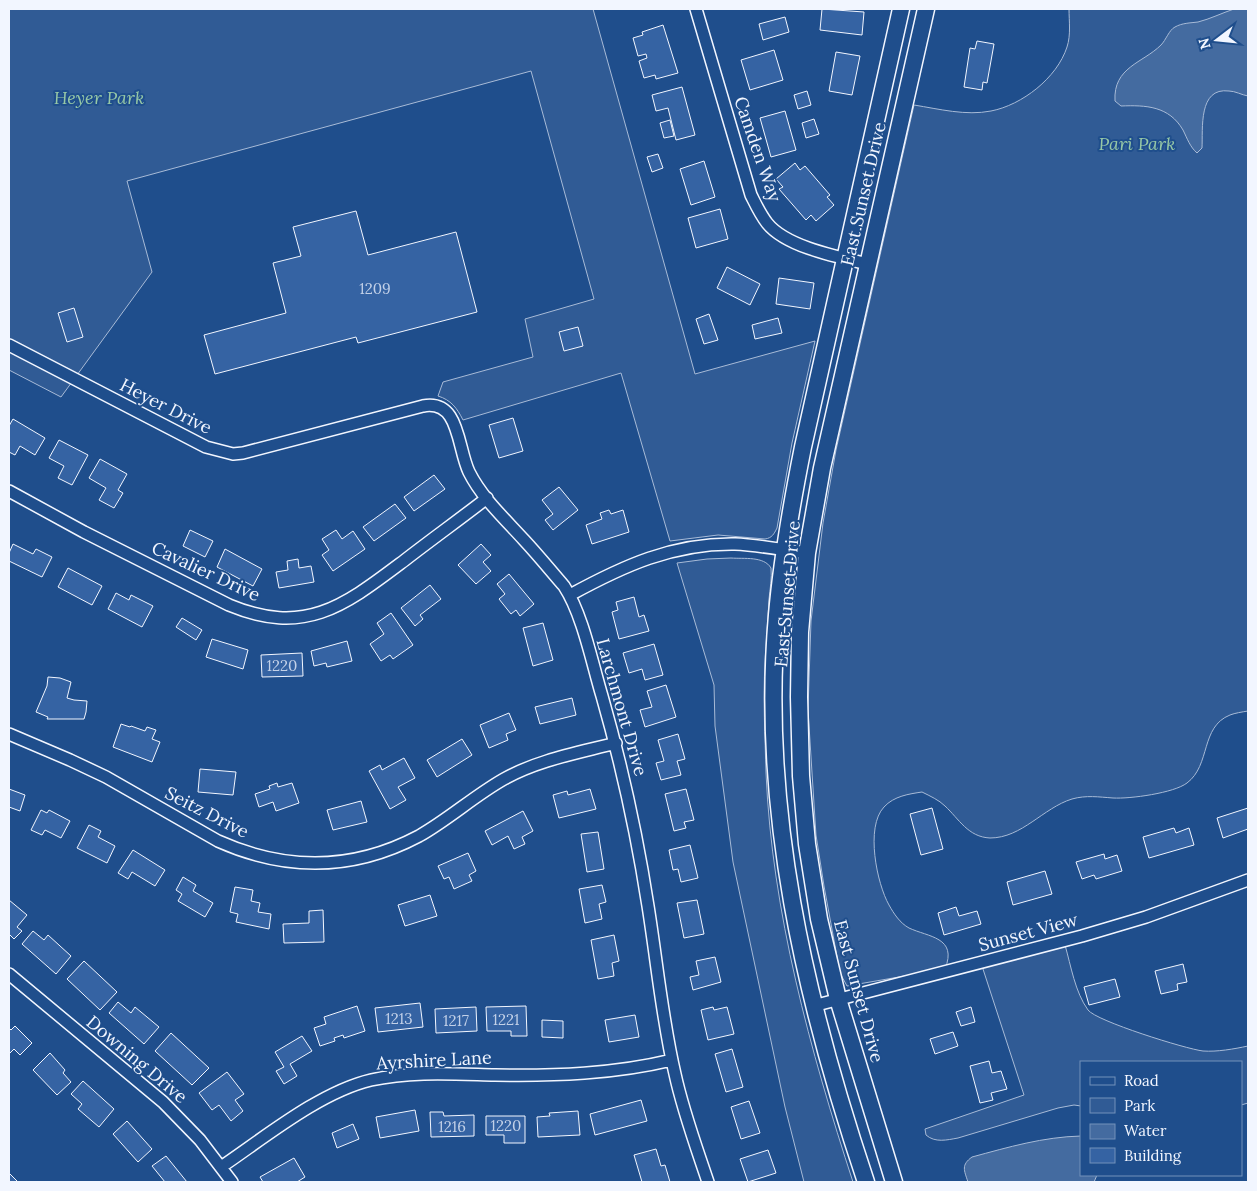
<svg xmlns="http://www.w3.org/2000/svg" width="1257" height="1191" viewBox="0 0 1257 1191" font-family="Lora,serif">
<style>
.green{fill:#305b95;stroke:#a8bbd7}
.water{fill:#446ba0;stroke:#a8bbd7}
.building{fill:#3563a3;stroke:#f2f6ff}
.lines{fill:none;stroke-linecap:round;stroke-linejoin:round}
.street-casing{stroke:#f2f6ff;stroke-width:14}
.secondary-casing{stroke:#f2f6ff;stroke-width:19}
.street{stroke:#1f4e8c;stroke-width:11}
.secondary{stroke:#1f4e8c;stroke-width:16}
.labels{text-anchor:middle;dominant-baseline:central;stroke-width:4;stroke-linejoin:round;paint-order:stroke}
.number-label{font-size:15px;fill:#c3d1e8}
.park-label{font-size:18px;font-style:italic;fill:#97c8a6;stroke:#1f4e8c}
.street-label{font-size:18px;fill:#f2f6ff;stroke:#1f4e8c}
</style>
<rect width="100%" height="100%" fill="#1f4e8c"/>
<path class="green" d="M9,9H593L695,374L815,341L792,443L777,528C774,534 772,538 765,539L718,535L670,541L621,373L463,420C457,408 451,400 438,396L443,382L533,357L525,319L594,299L531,71L127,181L152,272L61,397L9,370Z
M1069,9H1248V711C1242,712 1235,713 1230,715C1200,727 1211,765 1187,783C1174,793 1130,799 1113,798C1099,797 1086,795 1072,799C1043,808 1022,838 990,838C968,837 959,819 945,806C939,800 930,796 922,792C909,794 894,796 884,807C865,827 877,884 889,905C894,914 900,923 909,928C928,937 958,937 945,969L847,986L840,973L824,886L816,835L808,710L811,621L823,523L836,450L914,105C939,109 966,116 991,111C1022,105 1057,78 1067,47C1071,35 1069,21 1069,9Z
M731,558C744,559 764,556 771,568C772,578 770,589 769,599C768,620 766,641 765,663C763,699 765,736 766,773C772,912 810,1050 853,1182H804L785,1107L733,862L715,726L714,685L677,563L707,559Z
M1065,945C1071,966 1075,992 1088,1010C1096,1021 1186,1049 1203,1051C1217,1052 1234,1049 1248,1046V1103L1241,1105V1062H1081V1106L1074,1105L1058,1108L958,1138C947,1140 935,1143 926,1135L925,1129L1024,1095L982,966Z"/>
<path class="water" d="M1234,9H1248V96C1242,95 1235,91 1229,91C1198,87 1203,129 1202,148L1197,153C1190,147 1187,138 1183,130C1169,106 1146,105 1121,106L1115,101C1113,67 1143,63 1161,45C1166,40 1169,30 1175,27C1182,23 1190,23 1198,22C1210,19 1222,13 1234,9Z
M1081,1136V1175H1097L1094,1182H968C964,1170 961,1165 972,1157C1009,1147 1043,1137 1081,1136Z"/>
<path class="building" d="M822,9L864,12L862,35L820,30Z
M785,17L789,32L763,40L759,24Z
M663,25L678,73L656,79L655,75L644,78L639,61L647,58L646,54L638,56L633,38L643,35L642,32Z
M977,41L994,44L987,83L983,82L982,90L964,87L970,48L975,49Z
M774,50L783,80L750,90L741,60Z
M836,52L860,56L852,95L829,91Z
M682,87L695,135L676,140L668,108L656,111L652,95Z
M807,91L811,105L798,109L794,95Z
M785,111L796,150L771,157L760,118Z
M814,119L819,134L806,138L802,123Z
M670,120L674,136L664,138L660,123Z
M658,154L663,168L652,172L647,157Z
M704,161L715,197L691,205L680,169Z
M795,163L800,170L805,166L830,195L827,197L834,205L816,221L811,215L806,220L779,189L783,187L776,179Z
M720,209L728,239L696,248L688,218Z
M356,211L368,255L456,232L477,312L358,343L356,337L215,374L204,335L286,313L273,263L301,256L293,227Z
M727,267L760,284L750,305L717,288Z
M779,278L814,283L810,309L776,304Z
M74,308L83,337L67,342L58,313Z
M709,314L718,340L704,344L696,319Z
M778,318L782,333L755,339L752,325Z
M578,327L583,346L564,351L559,332Z
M513,418L523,451L499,458L489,425Z
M13,419L45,438L35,455L20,446L15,455L9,452V426Z
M59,440L88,455L72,485L58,478L64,466L49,458Z
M100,459L127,474L118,490L123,493L114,508L99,500L106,488L89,478Z
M434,475L445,489L414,511L404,497Z
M559,487L578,510L553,530L545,520L553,514L542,500Z
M395,504L406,518L374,541L363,527Z
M609,510L611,514L623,510L629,532L592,544L586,525L602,519L600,513Z
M190,530L213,541L205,557L183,546Z
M336,530L342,539L353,531L365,549L333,571L322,555L329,550L322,539Z
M13,544L33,554L36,549L52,557L42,577L9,561V553Z
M481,544L491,555L483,562L491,571L476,584L458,565Z
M225,549L262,569L253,586L217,567Z
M298,559L299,568L311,566L314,582L279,588L276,572L288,570L287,561Z
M68,568L102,586L92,605L58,587Z
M509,574L534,604L520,616L516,610L511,614L499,599L505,594L497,584Z
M430,585L441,599L420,615L423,619L415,626L401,608Z
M116,593L129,600L131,595L153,606L142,627L108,609Z
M634,597L639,617L644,615L649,631L619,639L612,612L618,610L616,602Z
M391,613L413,645L393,659L390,655L381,661L370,644L384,634L377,623Z
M182,618L202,630L196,640L176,627Z
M543,623L553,660L533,666L523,628Z
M212,639L248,650L243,669L206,657Z
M347,641L352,661L327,667L326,663L314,666L311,651Z
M654,644L663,675L645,680L642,669L629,673L623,653Z
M302,653L303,676L262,677L261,655Z
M48,677L60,678L71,682L67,698L74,700L87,701L86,712L84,719H47L48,717L36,712L47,686Z
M666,685L676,717L645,727L640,710L652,707L647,691Z
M572,698L576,715L540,724L535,707Z
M509,713L516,730L506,734L508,740L489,748L480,725Z
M121,724L130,727L131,726L145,731L147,727L156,730L152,739L160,742L152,762L113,747Z
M678,734L685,759L677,761L681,775L661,780L656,763L664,761L658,740Z
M462,739L472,755L437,777L427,760Z
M404,758L415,778L398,787L406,800L390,809L369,771L380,765L382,770Z
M200,769L236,772L233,795L198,792Z
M277,783L278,787L292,783L299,803L276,811L273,802L259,807L255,794L270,789L269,786Z
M9,789L25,795L20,811L9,807Z
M590,789L596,809L559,818L553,795L567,791L568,795Z
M686,789L694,820L684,822L686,828L674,831L665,794Z
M361,801L367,822L333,830L327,810Z
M932,808L943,849L921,855L910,814Z
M1248,808V829L1223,838L1217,818Z
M41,810L47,813L49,810L70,821L61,838L45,830L42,835L31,830Z
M523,811L533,831L522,837L525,844L514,849L508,836L492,845L485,831Z
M89,825L101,831L98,837L115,846L107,863L77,848Z
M1174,828L1176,833L1189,828L1194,845L1149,858L1143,837Z
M598,832L604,869L587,872L581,834Z
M690,845L698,878L681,882L678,869L673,870L669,850Z
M133,850L165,870L155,886L132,872L128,879L118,873Z
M468,853L476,871L469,875L472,881L454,889L449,877L444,879L438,866Z
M1104,854L1105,859L1117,855L1122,871L1096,879L1094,875L1082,879L1076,862Z
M1045,871L1052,894L1013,905L1007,882Z
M183,877L196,885L193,891L213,903L205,917L178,901L182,894L176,890Z
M602,885L606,902L599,904L602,919L585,923L579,889Z
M235,887L253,890L251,901L260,903L258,912L271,914L269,929L236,922L238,914L230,912Z
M430,895L437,916L405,926L398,905Z
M9,900L27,915L17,927L22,931L14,939L9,934Z
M697,900L704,934L684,938L677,903Z
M956,907L959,916L977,911L981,924L944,935L938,913Z
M323,910L324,942L284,943L283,924L309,923V911Z
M33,931L44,940L48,935L71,956L56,974L22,944Z
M614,935L619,961L612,963L614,976L598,979L591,940Z
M715,957L721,982L693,990L690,977L699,975L696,961Z
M84,961L117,992L100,1010L67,979Z
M1183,964L1187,982L1177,984L1178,990L1161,994L1155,971Z
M1115,979L1120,997L1089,1005L1084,987Z
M118,1002L131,1013L135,1007L159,1027L144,1044L109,1013Z
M420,1003L423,1027L378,1032L375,1008Z
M357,1006L365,1031L344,1038L343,1035L334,1038L335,1041L320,1046L314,1028L326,1024L324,1017Z
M526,1006L527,1036H511V1031H487L486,1007Z
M476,1007L477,1031L436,1033L435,1009Z
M713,1007L714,1010L727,1007L734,1034L708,1040L701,1010Z
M971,1007L975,1022L961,1026L956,1012Z
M635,1015L639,1037L609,1042L605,1020Z
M542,1020L563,1021V1038L542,1037Z
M15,1026L32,1043L20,1055L14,1049L10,1053L9,1052V1028L11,1030Z
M953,1032L958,1046L935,1054L930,1039Z
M171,1033L209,1068L192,1085L155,1051Z
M302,1036L312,1051L290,1064L297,1076L284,1084L276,1071L284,1067L275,1052Z
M732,1049L743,1087L726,1092L715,1054Z
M50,1053L65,1070L63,1073L71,1082L57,1095L33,1070Z
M989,1061L992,1073L1001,1071L1007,1089L991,1093L993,1100L980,1103L970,1066Z
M227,1072L244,1094L235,1100L243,1111L231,1121L219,1105L212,1110L199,1093Z
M83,1081L114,1109L99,1127L78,1109L82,1104L71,1094Z
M641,1100L647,1121L595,1135L590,1114Z
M749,1101L760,1133L741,1139L731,1107Z
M415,1110L419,1131L380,1138L376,1117Z
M578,1111L580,1135L538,1137L537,1117L550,1116L549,1113Z
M430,1112H443L444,1116L474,1115V1136L431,1137Z
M486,1116H525V1143H504V1135H486Z
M127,1121L152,1149L138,1162L113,1134Z
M353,1124L359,1139L337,1148L332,1133Z
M656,1149L661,1166L665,1165L670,1182H642L634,1155Z
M768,1150L776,1173L748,1182L740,1159Z
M166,1156L187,1182H165L152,1166Z
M294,1158L305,1177L297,1182H263L260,1177Z
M9,1173L18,1182H9Z"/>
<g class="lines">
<g class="street-casing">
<path id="street" d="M696,9L751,195C756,205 760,214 767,223C786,247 838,257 868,264
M9,345L206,447L233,454L243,453L423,406C460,399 457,447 469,472C482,498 505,519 524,540C538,555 551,571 564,586C583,615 592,663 602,696C622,766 637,835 648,906C657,962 662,1019 675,1074C683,1111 696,1146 708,1182
M9,491L84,532L229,605C306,637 345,605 405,560C432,539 460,519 487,498
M570,595C623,566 673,543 735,544C759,545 783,550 807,553
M9,734L70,760L106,777L218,841C285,871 353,871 419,836C449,819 474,796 504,779C538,760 578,753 616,743
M9,974L163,1102L200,1140L232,1182
M813,1006L1082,936L1146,917L1248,880
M221,1167C264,1138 320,1092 371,1080C411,1071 454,1074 495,1075C555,1076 614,1074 672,1060"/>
</g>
<g class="secondary-casing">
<path id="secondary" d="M866,1182C805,1000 760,808 777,615C782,558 792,502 803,447L901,9
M894,1182L838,999L819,919L807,844L801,776L799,697L800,632L807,553L822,468L926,9"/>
</g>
<use href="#street" class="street"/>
<use href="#secondary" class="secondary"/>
</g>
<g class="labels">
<g class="number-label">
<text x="375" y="288">1209</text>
<text x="282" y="665">1220</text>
<text x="399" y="1018">1213</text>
<text x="506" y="1019">1221</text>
<text x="456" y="1020">1217</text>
<text x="506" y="1125">1220</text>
<text x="452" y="1126">1216</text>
</g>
<g class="park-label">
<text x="99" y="97">Heyer Park</text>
<text x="1137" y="143">Pari Park</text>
</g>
<g class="street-label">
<text transform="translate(758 149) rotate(71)">Camden Way</text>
<text transform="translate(863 194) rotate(-77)">East Sunset Drive</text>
<text transform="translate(166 406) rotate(27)">Heyer Drive</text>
<text transform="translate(206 571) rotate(25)">Cavalier Drive</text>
<text transform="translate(787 594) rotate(-85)">East Sunset Drive</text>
<text transform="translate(622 707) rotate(74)">Larchmont Drive</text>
<text transform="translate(207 812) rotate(27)">Seitz Drive</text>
<text transform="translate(1028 932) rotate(-15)">Sunset View</text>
<text transform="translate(859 991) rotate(75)">East Sunset Drive</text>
<text transform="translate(137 1059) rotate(40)">Downing Drive</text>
<text transform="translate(434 1060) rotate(-3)">Ayrshire Lane</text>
</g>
</g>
<rect width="1257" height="1191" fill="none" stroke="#f2f6ff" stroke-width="20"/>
<rect x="1080" y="1061" width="162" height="115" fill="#1f4e8c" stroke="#7391ba"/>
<rect x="1090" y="1077" width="25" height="8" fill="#1f4e8c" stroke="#7391ba"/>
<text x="1124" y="1086" font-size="15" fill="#f2f6ff">Road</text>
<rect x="1090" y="1098" width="25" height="15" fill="#305b95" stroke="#7391ba"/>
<text x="1124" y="1111" font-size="15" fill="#f2f6ff">Park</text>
<rect x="1090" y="1124" width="25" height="15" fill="#446ba0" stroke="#7391ba"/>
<text x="1124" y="1136" font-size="15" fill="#f2f6ff">Water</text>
<rect x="1090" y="1148" width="25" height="15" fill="#3563a3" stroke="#7391ba"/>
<text x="1124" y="1161" font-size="15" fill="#f2f6ff">Building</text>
<g transform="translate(1217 40) rotate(254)" stroke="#1f4e8c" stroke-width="4" paint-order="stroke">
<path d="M0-4L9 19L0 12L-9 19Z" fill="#f2f6ff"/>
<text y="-8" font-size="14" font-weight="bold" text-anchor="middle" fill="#f2f6ff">N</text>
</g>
</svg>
